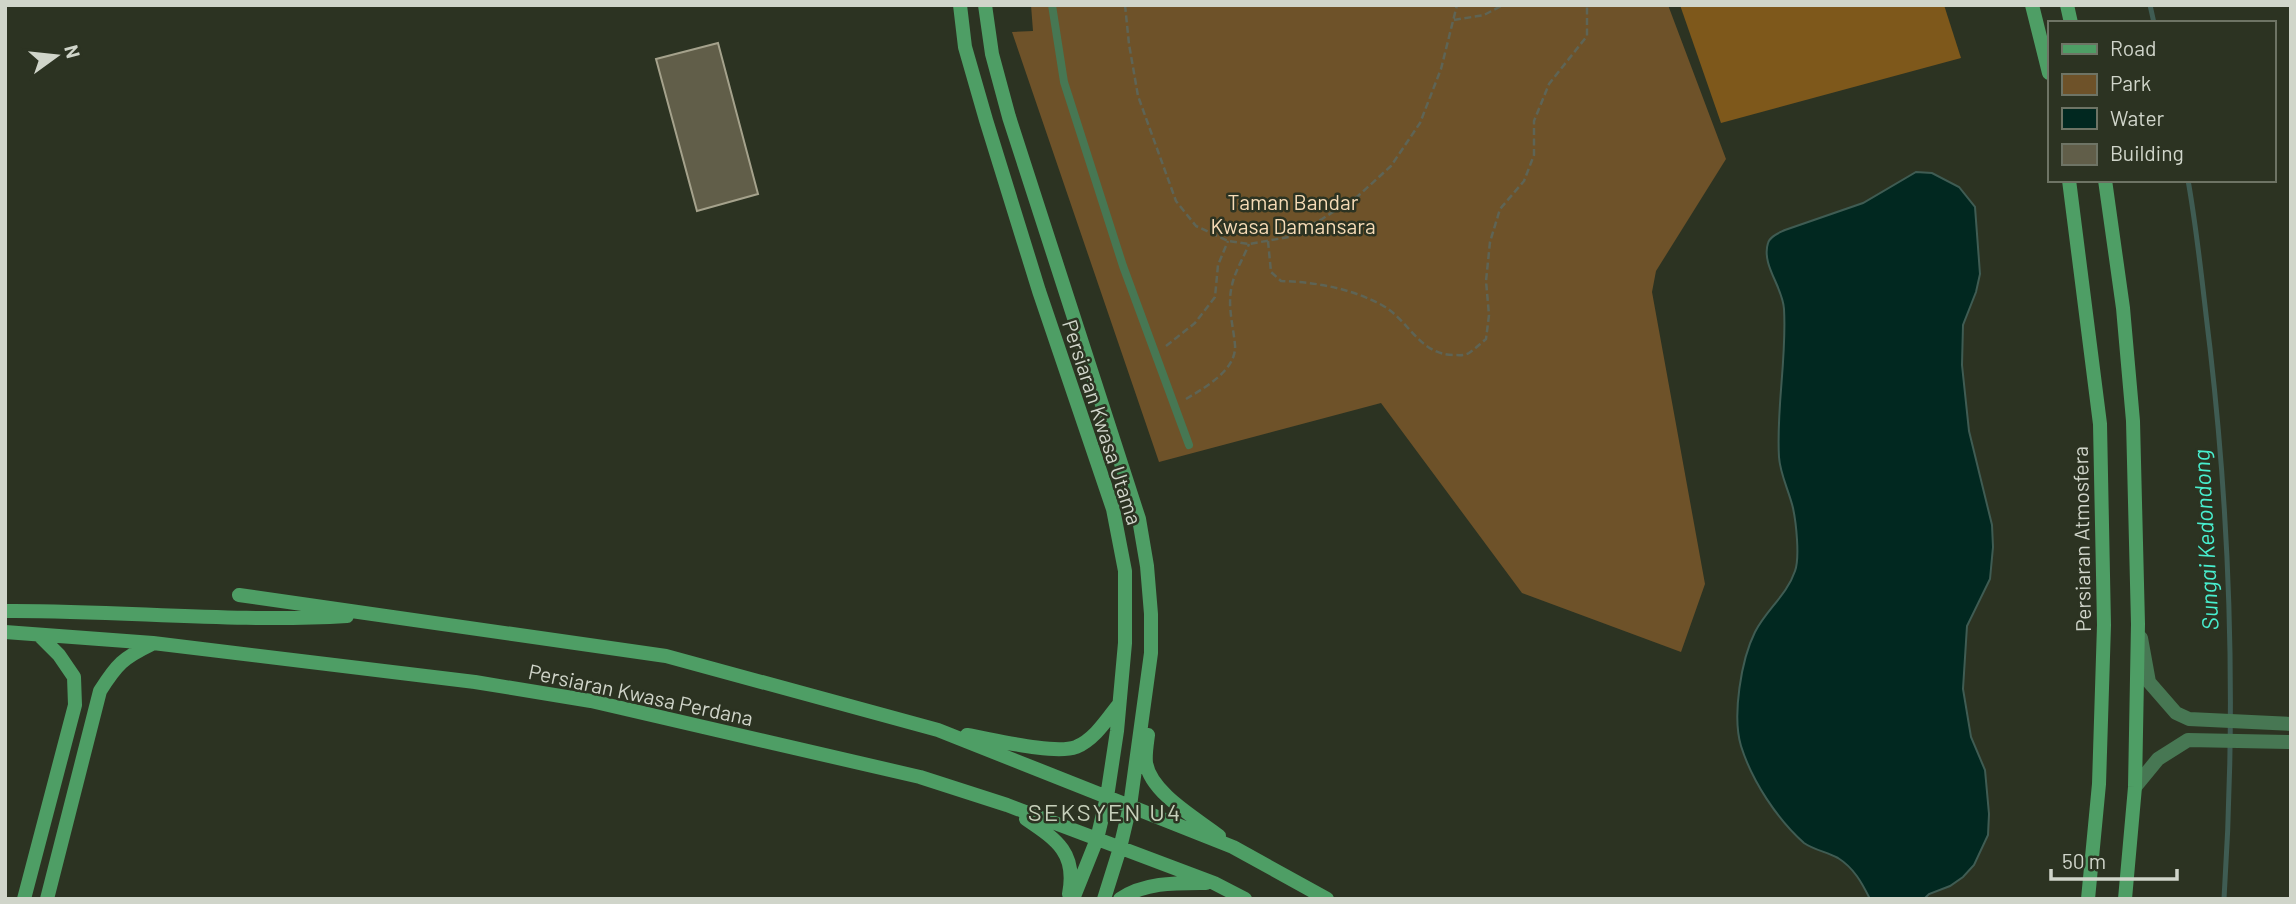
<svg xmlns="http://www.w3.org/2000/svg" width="2296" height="904" viewBox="0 0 2296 904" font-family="Barlow,sans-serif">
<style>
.green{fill:#6e5229}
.forest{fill:#7e581b}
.water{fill:#012820;stroke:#3f5c53;stroke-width:2}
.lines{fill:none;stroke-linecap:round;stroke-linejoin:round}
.stream{stroke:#3f5c53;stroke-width:5}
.building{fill:#615e49;stroke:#a5a28c;stroke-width:2}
.path{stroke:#5e6455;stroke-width:2.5;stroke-dasharray:7 3.5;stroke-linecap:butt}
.lane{stroke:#477753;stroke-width:8}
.street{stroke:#477753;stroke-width:14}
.secondary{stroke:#4e9e65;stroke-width:14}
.labels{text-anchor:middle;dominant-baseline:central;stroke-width:5;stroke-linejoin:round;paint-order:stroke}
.park-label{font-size:21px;fill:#f6dbb6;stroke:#2c3322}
.street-label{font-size:21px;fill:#d0d5ca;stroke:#2c3322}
.water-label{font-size:23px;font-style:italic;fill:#48efcf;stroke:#2c3322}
.quarter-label{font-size:24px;letter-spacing:2px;fill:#c6cfba;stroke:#2c3322}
</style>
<rect width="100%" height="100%" fill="#2c3322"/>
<path class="green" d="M1031,5H1668L1726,159L1656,271L1652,292L1705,584L1681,652L1522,593L1381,403L1159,462L1012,32L1033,31Z"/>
<path class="forest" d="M1680,5H1944L1961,58L1721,123Z"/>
<path class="water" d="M1916,172L1932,173L1959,187L1975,207L1980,274L1976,292L1963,325L1962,365L1969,431L1992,525L1993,547L1990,579L1967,626L1963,689L1971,737L1985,770L1989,814L1988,835L1974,865L1963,877L1950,886L1929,894L1924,899H1870C1862,883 1854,868 1838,858C1827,852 1814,850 1804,843C1777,819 1752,781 1741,746C1732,716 1741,660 1755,632C1766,610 1787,595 1795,571C1800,557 1796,522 1793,508C1789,491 1780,474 1779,457C1776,408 1787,358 1784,309C1783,287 1761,265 1768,243C1770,236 1779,233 1785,230L1863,203Z"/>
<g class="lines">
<path class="stream" d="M2150,5L2154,23
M2188,180C2198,236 2203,292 2210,348C2231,531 2236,715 2224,899"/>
</g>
<path class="building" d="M718,43L758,194L697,211L656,59Z"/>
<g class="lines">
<path class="path" d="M1125,5L1129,44L1138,96L1176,201L1196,226L1228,241L1249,244L1289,237L1322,219L1358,196L1391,166L1420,123L1441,69L1457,5
M1454,20L1484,15L1503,5
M1268,241L1271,272L1281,281C1315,282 1349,288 1380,304C1409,319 1418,354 1453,355C1459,355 1464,356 1469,353C1475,349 1480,344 1486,339L1489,315L1486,281L1490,242L1500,209L1524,181L1534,155V121L1549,84L1587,36V5
M1166,346L1195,323L1215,297L1218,265L1228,241
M1186,399C1204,388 1237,370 1235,345C1233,324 1227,305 1232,285C1235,271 1244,257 1249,244"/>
<path class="lane" d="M1052,5L1064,82L1123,266L1189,445"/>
<path class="street" d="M2141,638L2149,682L2176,713L2189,719L2291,724
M2135,787L2158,759L2188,740L2291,742"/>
<path class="secondary" d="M960,5L965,47L986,120L1039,291L1113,509L1125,571V643L1117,731L1107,797L1097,839L1073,899
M985,5L992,54L1009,117L1139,519L1147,566L1151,614V653L1130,806L1120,848L1104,899
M2032,5L2049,73
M2067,5L2071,23
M2069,180L2100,424L2104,625L2099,784L2088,899
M2105,180L2123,308L2133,421L2138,624L2135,787L2125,899
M239,595L666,656L938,730L1233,847L1327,899
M5,611C119,610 233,623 347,616
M5,632L153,643L475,682L591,701L920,777L1007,805L1214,883L1245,899
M967,735C992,739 1054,755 1076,747C1095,739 1107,719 1119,704
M1148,735C1147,743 1145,754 1146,763C1151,793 1196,818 1219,836
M1026,819C1057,840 1077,853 1069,894
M24,899L75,705L74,677L59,655L40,636
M47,899L100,691C117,664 123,658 152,644
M1120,899C1145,882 1177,883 1206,883"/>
</g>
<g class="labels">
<g class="park-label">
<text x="1293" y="201">Taman Bandar<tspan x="1293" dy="24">Kwasa Damansara</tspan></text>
</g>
<g class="street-label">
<text transform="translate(1103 422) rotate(72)">Persiaran Kwasa Utama</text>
<text transform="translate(2081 539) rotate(-91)">Persiaran Atmosfera</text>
<text transform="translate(641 694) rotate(12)">Persiaran Kwasa Perdana</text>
</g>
<g class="water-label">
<text transform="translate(2205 540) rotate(-93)">Sungai Kedondong</text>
</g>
<g class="quarter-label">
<text x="1105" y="811">SEKSYEN U4</text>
</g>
</g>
<rect width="2296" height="904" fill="none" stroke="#d0d5ca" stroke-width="14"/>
<rect x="2048" y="21" width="228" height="161" fill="#2c3322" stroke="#6e7465" stroke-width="2"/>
<rect x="2062" y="44" width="35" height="10" fill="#4e9e65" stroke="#6e7465" stroke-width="2"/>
<text x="2110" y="56" font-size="21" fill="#d0d5ca">Road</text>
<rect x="2062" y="74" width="35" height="21" fill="#6e5229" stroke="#6e7465" stroke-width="2"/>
<text x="2110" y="91" font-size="21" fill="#d0d5ca">Park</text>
<rect x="2062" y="108" width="35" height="21" fill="#012820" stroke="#6e7465" stroke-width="2"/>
<text x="2110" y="126" font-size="21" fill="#d0d5ca">Water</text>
<rect x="2062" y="144" width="35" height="21" fill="#615e49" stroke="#6e7465" stroke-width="2"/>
<text x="2110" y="161" font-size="21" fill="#d0d5ca">Building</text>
<g transform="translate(56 56) rotate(75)" stroke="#2c3322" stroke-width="5" paint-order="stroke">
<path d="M0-5L12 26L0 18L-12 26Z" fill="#d0d5ca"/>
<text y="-10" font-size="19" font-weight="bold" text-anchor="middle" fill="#d0d5ca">N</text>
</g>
<path d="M2051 869v10h126v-10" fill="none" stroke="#d0d5ca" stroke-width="3.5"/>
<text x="2062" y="869" font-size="21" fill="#d0d5ca" stroke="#2c3322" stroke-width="5" paint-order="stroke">50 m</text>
</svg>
